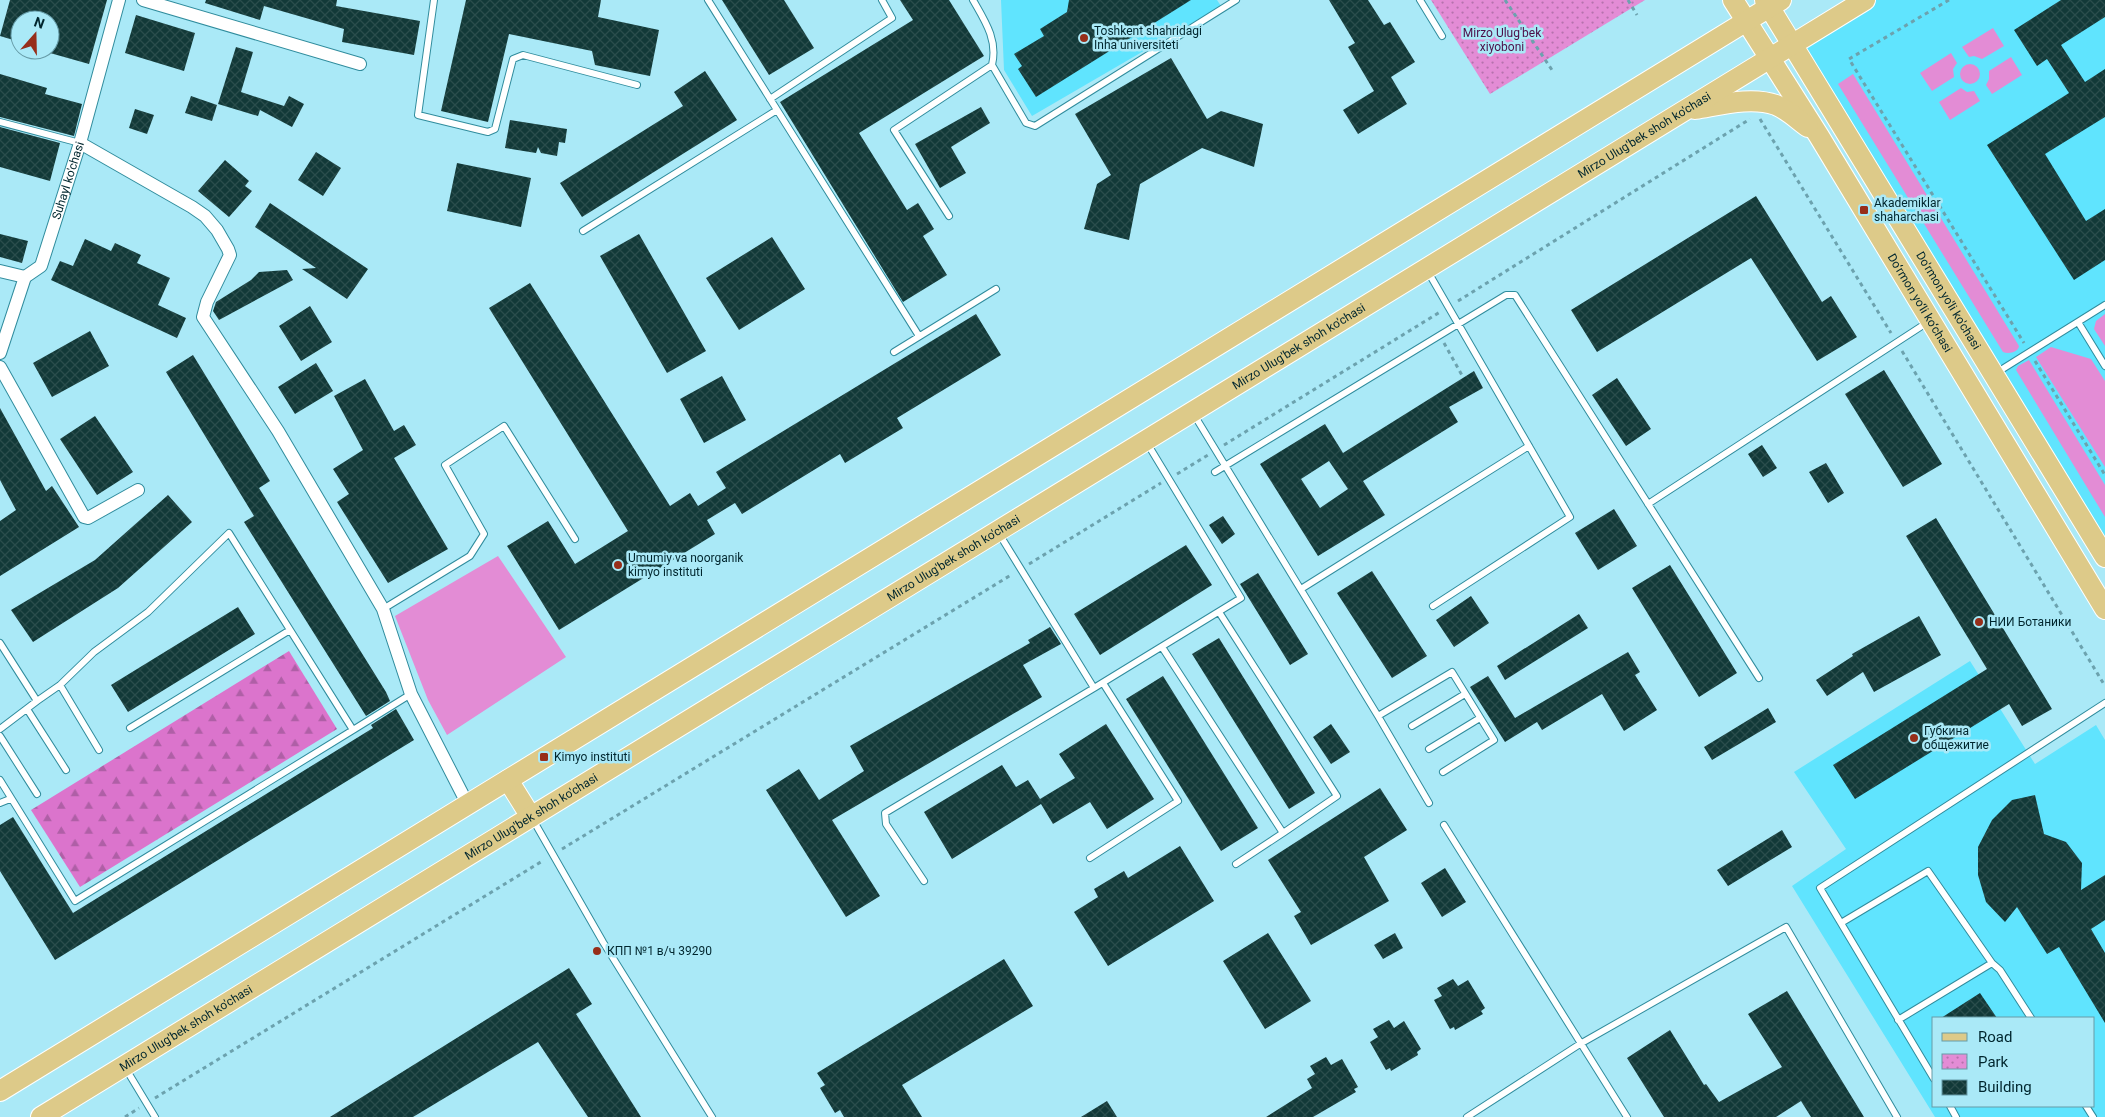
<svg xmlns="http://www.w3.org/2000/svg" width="2105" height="1117" viewBox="0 0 2105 1117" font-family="Roboto,sans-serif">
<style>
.built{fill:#60e4fe;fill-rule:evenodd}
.green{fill:#e38cd5}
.forest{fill:url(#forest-firs)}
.park{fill:url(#park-dots)}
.building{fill:url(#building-cross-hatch);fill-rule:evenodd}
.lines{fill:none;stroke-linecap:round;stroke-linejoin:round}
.lane-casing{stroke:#308c9d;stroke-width:8}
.street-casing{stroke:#308c9d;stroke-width:14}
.primary-casing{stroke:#fff;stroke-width:22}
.path{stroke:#6ca2ae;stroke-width:3;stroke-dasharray:4 4;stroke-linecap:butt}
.lane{stroke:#fff;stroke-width:6}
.street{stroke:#fff;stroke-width:12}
.primary{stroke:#ddca89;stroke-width:20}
.poi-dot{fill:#972e1a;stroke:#aae9f7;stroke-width:2}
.labels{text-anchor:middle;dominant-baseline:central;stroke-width:5;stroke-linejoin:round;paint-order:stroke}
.poi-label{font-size:12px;fill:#00262e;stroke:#aae9f7;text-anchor:start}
.park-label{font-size:12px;fill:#4d0d47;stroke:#aae9f7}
.street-label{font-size:12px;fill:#00262e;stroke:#aae9f7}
</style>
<defs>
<pattern id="forest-firs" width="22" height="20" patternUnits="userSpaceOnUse" patternTransform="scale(1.25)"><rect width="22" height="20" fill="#db74cc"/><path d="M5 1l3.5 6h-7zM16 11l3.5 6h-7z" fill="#af5fa6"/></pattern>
<pattern id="park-dots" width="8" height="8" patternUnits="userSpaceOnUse" patternTransform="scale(1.25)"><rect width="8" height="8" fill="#e38cd5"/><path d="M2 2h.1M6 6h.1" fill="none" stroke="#b672ad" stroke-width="1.8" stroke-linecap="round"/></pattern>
<pattern id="building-cross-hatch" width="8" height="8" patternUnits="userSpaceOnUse" patternTransform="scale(1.25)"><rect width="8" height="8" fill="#123938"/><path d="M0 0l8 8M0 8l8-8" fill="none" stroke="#2a4d4c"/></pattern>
</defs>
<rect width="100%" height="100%" fill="#aae9f7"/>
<path class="built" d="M1001,0H1217L1221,6L1032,116L1004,70Z
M1865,0H2105V557L1793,44Z
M1970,661L2035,764L2096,725L2105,740V1117H1935L1792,886L1846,849L1794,772ZM1934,1018H2094V1106H1934Z"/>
<path class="green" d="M1993,28L2004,46L1982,59L1974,56L1969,57L1962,47Z
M1951,53L1957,63L1953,69L1954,77L1932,91L1920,73Z
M2011,57L2022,75L1992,94L1986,85L1989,79V71Z
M1960 74a10 10 0 1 1 20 0a10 10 0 1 1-20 0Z
M1853,74L2019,346C2018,353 2008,354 2003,352L1838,84Z
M1961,88L1967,92L1974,91L1980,101L1950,120L1939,102Z
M2105,314V346L2094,329L2096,321Z
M2051,347L2091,359L2105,381V467L2036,357Z
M2029,360L2105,485V517L2016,370L2018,366Z
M498,556L566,657L447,735L428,700L395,616Z"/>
<path class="forest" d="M289,651L337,729L80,887L31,810Z"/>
<path class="park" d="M1431,0H1645L1490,94Z"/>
<path class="building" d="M10,0H107L89,64L50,53V20H20V42L0,36Z
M206,0H337L336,6L420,21L414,55L342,42L344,29L264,6L260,20L205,3Z
M466,0H601L598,17L659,30L650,76L595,65L592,51L509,34L488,122L441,111Z
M722,0H784L814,48L769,75Z
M900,0H949L984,56L859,133L907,210L918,203L934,229L923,236L947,275L903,302L780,102L913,20Z
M1069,0H1191L1036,97L1018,69L1022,66L1014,54L1044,36L1040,29L1067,12Z
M1329,0H1368L1384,25L1390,22L1415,62L1391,77L1407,104L1358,134L1343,110L1374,91L1348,47L1355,43Z
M2061,0H2105V17L2061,45L2085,82L2105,69V117L2045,154L2086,221L2105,209V260L2074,280L1987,145L2069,93L2047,59L2037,66L2014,30Z
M136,15L195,33L184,71L125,53Z
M236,47L253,52L241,92L284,106L289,96L304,104L292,127L260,110L258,116L218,104Z
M1171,58L1207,119L1221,111L1263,124L1254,167L1202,148L1140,184L1129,240L1084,229L1097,184L1111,175L1075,114Z
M705,71L737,120L582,217L560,183L683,106L674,92Z
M0,74L47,88L45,94L82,104L74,136L0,117Z
M191,96L217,105L212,121L185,113Z
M981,107L990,123L951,147L966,173L940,188L915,144Z
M135,109L154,115L147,134L129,128Z
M510,120L567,129L565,143L559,142L557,156L541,153L538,147L536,153L505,148Z
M0,127L60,143L50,181L0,167Z
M316,152L341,168L323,196L298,180Z
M225,160L249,181L245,186L252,191L229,217L198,191Z
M457,163L531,178L521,227L447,211Z
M1756,196L1822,302L1831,296L1857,337L1817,361L1751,258L1597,352L1571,310Z
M270,203L368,269L347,299L302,269L316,268L255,227Z
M0,234L28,241L22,263L0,257Z
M639,234L706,351L667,373L600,256Z
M772,237L805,289L739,330L706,278Z
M85,239L111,251L115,243L141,255L137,263L170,278L158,305L186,318L177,338L51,280L60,261L73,266Z
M287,270L293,280L219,320L213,311L216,302L251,280L259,272Z
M530,283L670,506L690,493L698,506L726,488L716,472L976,314L1001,355L897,418L903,428L845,463L840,454L742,514L735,503L707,520L715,534L559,630L507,546L548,521L575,564L628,531L489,308Z
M310,306L332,342L301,361L279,326Z
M90,331L109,366L52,397L33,363Z
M193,355L270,481L259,488L386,692L390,701L366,716L244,522L254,516L166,372Z
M316,363L333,391L295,414L278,387Z
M1884,370L1942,464L1903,487L1845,394Z
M1474,371L1483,388L1449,407L1458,422L1363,481L1385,515L1318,556L1260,464L1325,424L1343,453ZM1329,461L1348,489L1320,508L1301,479Z
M722,376L746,420L704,443L680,399Z
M1617,378L1651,429L1626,446L1592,395Z
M365,379L394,431L404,425L416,445L394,458L448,549L388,583L337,502L349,494L333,469L363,450L334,396Z
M0,408L46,491L52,486L79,527L0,576V521L16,510L0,480Z
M95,416L133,472L97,495L60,439Z
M1762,445L1777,468L1763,477L1748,454Z
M1826,463L1844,493L1828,503L1809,472Z
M168,495L192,522L118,588L33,642L11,610L95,560Z
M1614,509L1637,546L1598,570L1575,533Z
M1223,516L1235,534L1222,544L1209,525Z
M1936,518L2052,709L2022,726L2009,704L1855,799L1833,765L1987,669L1906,536Z
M1186,545L1212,585L1100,655L1074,614Z
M1670,565L1737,673L1699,697L1632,588Z
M1372,571L1427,656L1392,678L1337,593Z
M1258,573L1308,654L1290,665L1240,584Z
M1471,596L1489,623L1454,647L1436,620Z
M238,607L255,634L128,712L111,685Z
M1579,614L1588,628L1505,680L1497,666Z
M1919,616L1941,655L1874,692L1863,672L1827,696L1816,680L1853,656L1852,654Z
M1050,627L1061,644L1023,665L1042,697L832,820L880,896L846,917L766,790L799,769L819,800L864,771L850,746L1030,643L1028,640Z
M1219,638L1315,793L1289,809L1192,654Z
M1628,652L1640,672L1635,675L1657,710L1624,731L1602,694L1542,730L1537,722L1505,742L1470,687L1488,676L1515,718Z
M1163,676L1258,828L1221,851L1126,699Z
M1768,708L1776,722L1712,760L1704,747Z
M396,709L414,740L55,960L0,871V825L13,817L73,913L373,728L371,725Z
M1106,724L1154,799L1107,829L1090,802L1053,824L1041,804L952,859L924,812L1002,765L1016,787L1028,780L1040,799L1075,778L1059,754Z
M1331,724L1350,752L1331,764L1313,737Z
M1380,788L1407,830L1364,857L1389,901L1311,945L1294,916L1301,912L1268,860Z
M2035,795L2044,834L2066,842L2082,863L2081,890L2105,875V920L2091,929L2105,953V1023L2059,947L2047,954L2017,907L2005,922L1986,902L1978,875V847L1992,820L2012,800Z
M1782,830L1792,847L1728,886L1717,870Z
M1180,846L1214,901L1108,966L1074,912L1098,897L1094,889L1124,871L1128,878Z
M1445,868L1466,902L1442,917L1421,883Z
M1268,933L1311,1001L1265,1029L1223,961Z
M1395,933L1403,948L1383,959L1374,945Z
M1004,959L1033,1006L902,1085L922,1117H844L840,1110L835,1113L820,1088L825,1085L817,1073Z
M569,968L592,1004L576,1014L641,1117H588L538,1042L413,1117H330Z
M1453,979L1458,986L1468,980L1485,1008L1481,1011L1483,1014L1455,1030L1454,1027L1450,1029L1434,1000L1442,996L1437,988Z
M1787,991L1864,1117H1811L1801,1101L1776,1117H1664L1627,1058L1670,1030L1704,1085L1706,1084L1719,1102L1782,1067L1748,1014Z
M1980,993L1997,1018H1941Z
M1389,1020L1394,1028L1404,1021L1421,1049L1417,1052L1418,1055L1391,1071L1390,1068L1386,1070L1370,1042L1378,1037L1373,1029Z
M1326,1057L1331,1065L1342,1059L1358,1087L1354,1089L1356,1092L1313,1117H1266L1312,1088L1307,1079L1315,1074L1310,1066Z
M1107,1101L1117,1117H1081Z"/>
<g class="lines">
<g class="lane-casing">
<path id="lane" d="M434,0L418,115L488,132L495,129L513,59L523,55L637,85
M708,0L919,336
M1420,0L1442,36
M992,65L1026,123L1035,126L1236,0
M770,99L892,18L882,0
M0,122L80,143
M949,216L894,130L992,65C998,40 985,21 973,0
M583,231L777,110
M1427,270L1570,517L1433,606
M2078,322L2105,366
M894,352L996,289
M1996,373L2105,305
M1193,413L1378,716L1429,803
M1215,472L1506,295H1515L1759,678
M1648,504L1928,322
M1301,589L1529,446
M383,609L470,556L484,534L445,465L504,426L575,539
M0,643L37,701L60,685L94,652L148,612L229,533L353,730L411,694
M1162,647L1283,833L1337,796L1219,612
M60,685L99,750
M1094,688L1241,598L1147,443
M27,709L66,770
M1378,716L1452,672L1494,740L1443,772
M1412,726L1465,694
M130,728L290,630
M0,729L37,701
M0,736L37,794
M1429,749L1480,718
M0,780L75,901L353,730
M0,803L10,799
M532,818L603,942L712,1117
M1444,825L1627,1117
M1090,858L1178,801L1103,683
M1236,864L1283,833
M924,881L886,824L885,813L1094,688L998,532
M1841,923L1928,871L1992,963L2000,970L2031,1018
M1898,1020L1992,963
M126,1069L155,1117
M1934,1079L1820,888L2105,703
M1950,1106L1956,1117
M2086,1106L2093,1117
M1467,1117L1580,1044L1786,927L1897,1117"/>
</g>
<g class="street-casing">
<g id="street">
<path d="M143,0L360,64"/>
<path d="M80,143L192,207L205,216L217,230L228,249L230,255L207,302L203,317L278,431L383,609L411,694L468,805"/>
<path d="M0,271L25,277"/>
<path id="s1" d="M0,353L25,277L41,266L80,143L119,0"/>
<path d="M0,367L84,517L88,518L138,490"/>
</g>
</g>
<g class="primary-casing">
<g id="primary">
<path id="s2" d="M1733,0L1819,136L2105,609"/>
<path id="s3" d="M1765,0L2105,557"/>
<path d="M1695,109C1720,105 1751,96 1776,105C1788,110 1798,120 1808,127"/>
<path d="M508,780L531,817"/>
<path d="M0,1091L1781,0"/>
<path id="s4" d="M41,1117L1865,0"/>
</g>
</g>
<path class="path" d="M1505,0L1552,70
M1628,0L1637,15
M1949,0L1849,59L2024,343
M1760,119L1891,333
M1458,301L1750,119
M1444,343L1463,377
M1902,351L2105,686
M2035,361L2105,475
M1224,445L1440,312
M1177,474L1208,455
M1029,564L1161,483
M562,849L1011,575
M155,1098L544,860
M125,1117L139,1108"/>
<use href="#lane" class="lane"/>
<use href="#street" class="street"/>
<use href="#primary" class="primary"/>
</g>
<g class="poi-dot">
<circle cx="1084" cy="38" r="5"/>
<rect x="1859" y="205" width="10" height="10" rx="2.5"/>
<circle cx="618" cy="565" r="5"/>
<circle cx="1979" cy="622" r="5"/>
<circle cx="1914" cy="738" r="5"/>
<rect x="539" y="752" width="10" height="10" rx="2.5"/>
<circle cx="597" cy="951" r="5"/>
</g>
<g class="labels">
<g class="poi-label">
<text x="1094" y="31">Toshkent shahridagi<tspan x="1094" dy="14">Inha universiteti</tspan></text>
<text x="1874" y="203">Akademiklar<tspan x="1874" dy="14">shaharchasi</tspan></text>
<text x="628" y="558">Umumiy va noorganik<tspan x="628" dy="14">kimyo instituti</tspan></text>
<text x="1989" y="622">НИИ Ботаники</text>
<text x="1924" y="731">Губкина<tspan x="1924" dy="14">общежитие</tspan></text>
<text x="554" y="757">Kimyo instituti</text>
<text x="607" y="951">КПП №1 в/ч 39290</text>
</g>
<g class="park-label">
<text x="1502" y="33">Mirzo Ulug'bek<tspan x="1502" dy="14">xiyoboni</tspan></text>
</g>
<g class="street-label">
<text stroke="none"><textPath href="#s4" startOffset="1880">Mirzo Ulug'bek shoh ko'chasi</textPath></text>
<text stroke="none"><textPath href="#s1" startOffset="189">Suhayl ko'chasi</textPath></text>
<text stroke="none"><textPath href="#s3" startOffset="352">Do'rmon yo'li ko'chasi</textPath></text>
<text stroke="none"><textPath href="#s2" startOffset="356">Do‘rmon yo‘li ko‘chasi</textPath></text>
<text stroke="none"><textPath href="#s4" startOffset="1475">Mirzo Ulug'bek shoh ko'chasi</textPath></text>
<text stroke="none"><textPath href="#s4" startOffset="1070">Mirzo Ulug'bek shoh ko'chasi</textPath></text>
<text stroke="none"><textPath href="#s4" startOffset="575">Mirzo Ulug'bek shoh ko'chasi</textPath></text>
<text stroke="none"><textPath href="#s4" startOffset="170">Mirzo Ulug'bek shoh ko'chasi</textPath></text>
</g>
</g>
<rect x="1932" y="1017" width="162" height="90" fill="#aae9f7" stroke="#669ba7"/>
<rect x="1942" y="1033" width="25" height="8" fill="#ddca89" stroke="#669ba7"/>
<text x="1978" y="1042" font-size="15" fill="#00262e">Road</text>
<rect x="1942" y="1054" width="25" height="15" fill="url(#park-dots)" stroke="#669ba7"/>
<text x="1978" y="1067" font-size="15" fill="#00262e">Park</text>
<rect x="1942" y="1080" width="25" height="15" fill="url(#building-cross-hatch)" stroke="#669ba7"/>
<text x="1978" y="1092" font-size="15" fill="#00262e">Building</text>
<g transform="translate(35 35) rotate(20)"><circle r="24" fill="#aae9f7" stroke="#669ba7"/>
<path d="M0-4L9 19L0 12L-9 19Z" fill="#972e1a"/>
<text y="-8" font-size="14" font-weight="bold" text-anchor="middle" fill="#00262e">N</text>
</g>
</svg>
